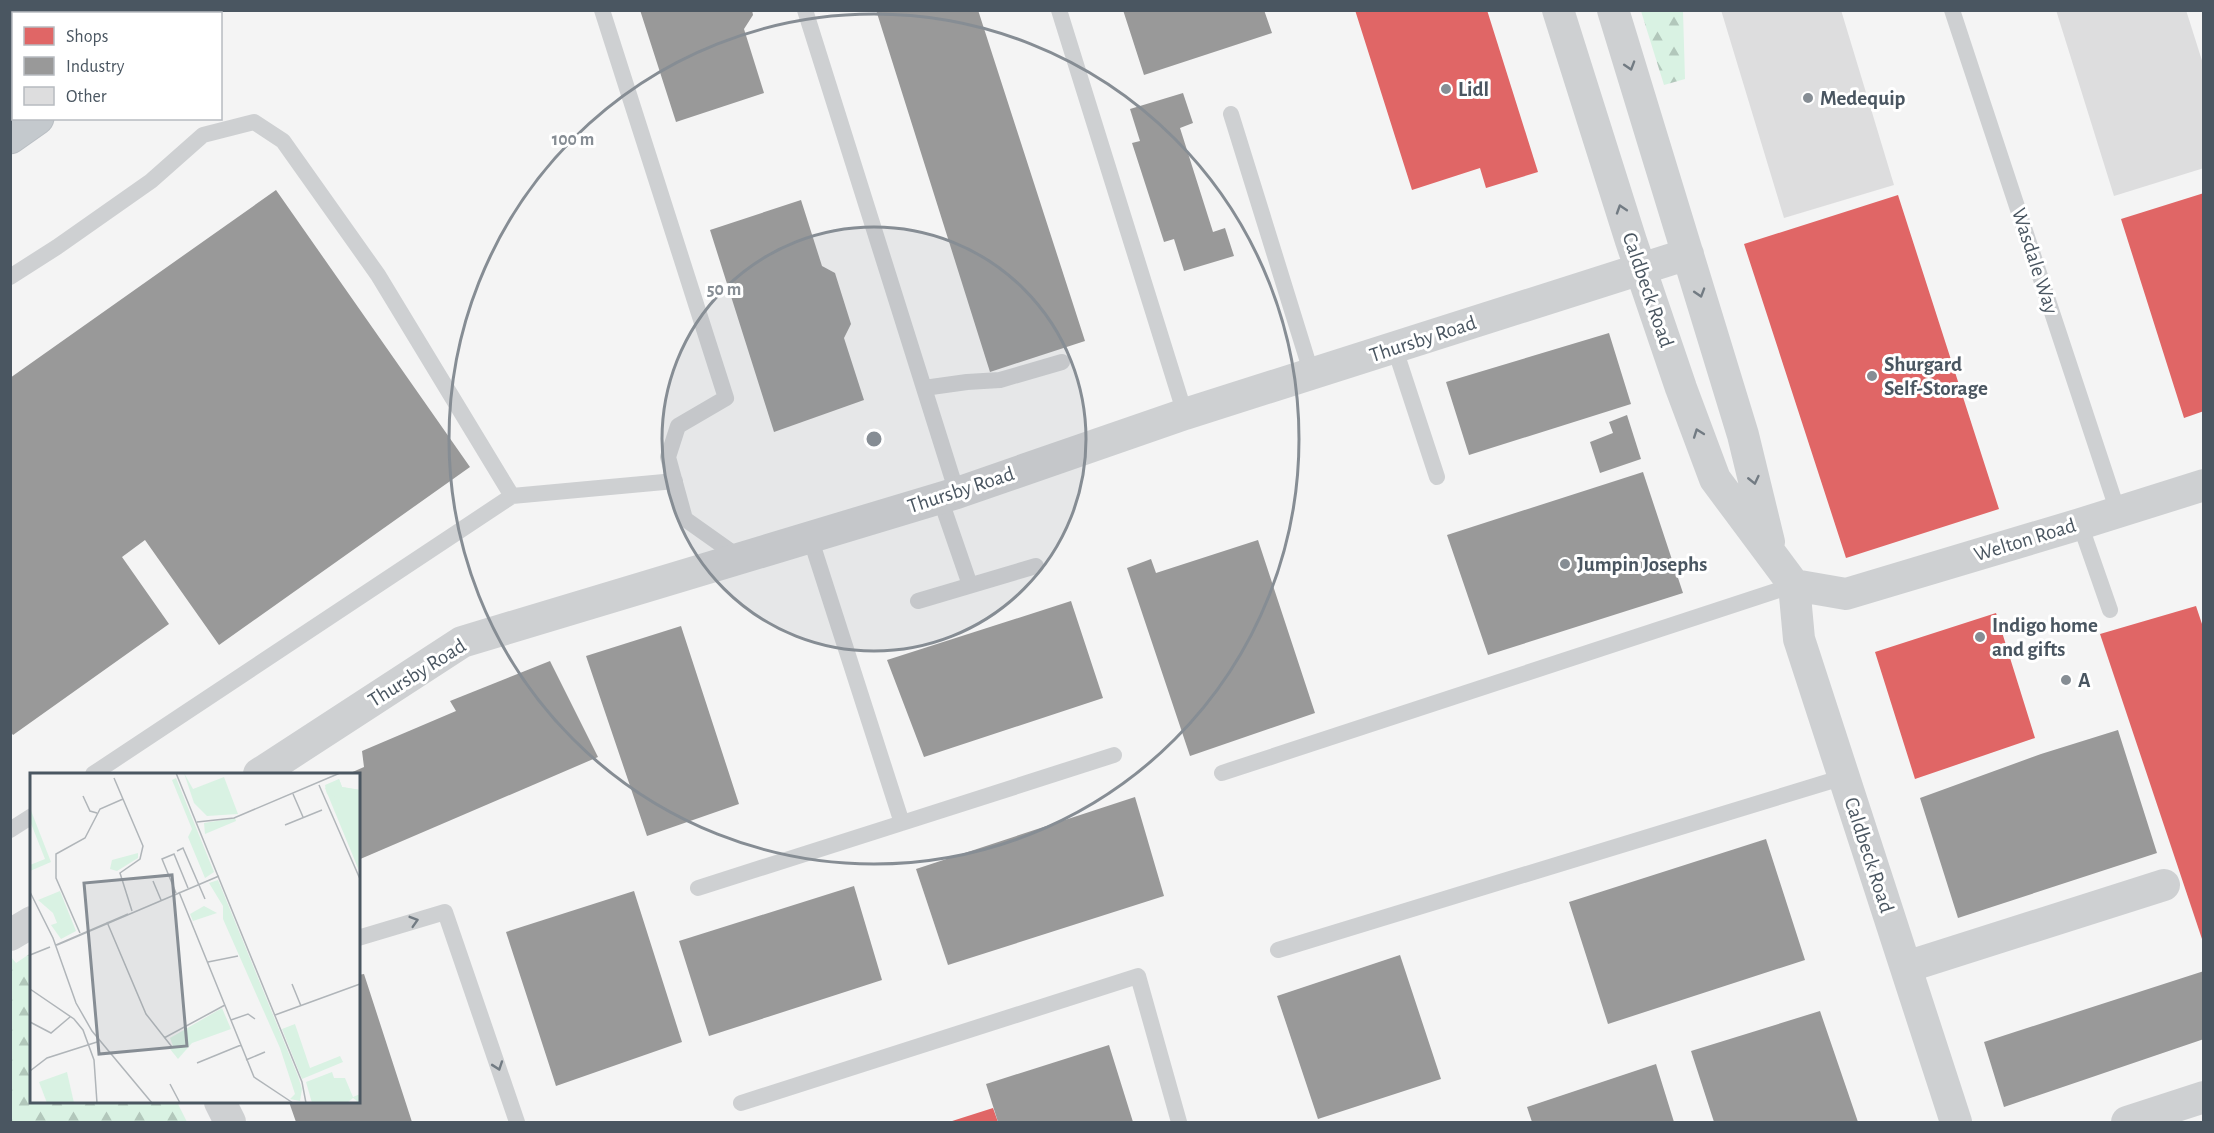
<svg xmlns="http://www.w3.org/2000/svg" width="2214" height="1133" viewBox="0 0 2214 1133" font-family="'Alegreya Sans',sans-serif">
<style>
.forest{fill:url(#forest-firs)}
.shops{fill:#e06666}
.industry{fill:#999}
.building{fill:#ddddde}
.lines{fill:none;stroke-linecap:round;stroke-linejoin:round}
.trunk-casing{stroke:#b9bec3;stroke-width:35}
.service{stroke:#ced0d2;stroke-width:16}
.minor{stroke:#ced0d2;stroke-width:32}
.trunk{stroke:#c4c9cd;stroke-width:33}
.oneway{stroke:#727b83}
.ring{fill:none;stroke:#868d94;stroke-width:3}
.poi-dot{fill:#868d94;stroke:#fff;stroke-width:2}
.labels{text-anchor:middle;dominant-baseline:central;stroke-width:6;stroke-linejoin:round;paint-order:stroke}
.poi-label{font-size:21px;font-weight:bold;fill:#4a5661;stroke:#fff;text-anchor:start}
.street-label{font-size:21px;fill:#4a5661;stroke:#fff}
.inset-road{fill:none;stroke:#b0b5b9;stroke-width:1.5}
.view{fill:#868d94;fill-opacity:0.15;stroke:#868d94;stroke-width:3}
.inset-edge{fill:none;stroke:#4a5661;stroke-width:3}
.centre{fill:#868d94;stroke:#fff;stroke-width:3}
.ring-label{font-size:18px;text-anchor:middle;font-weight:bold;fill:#868d94;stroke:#fff;stroke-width:6;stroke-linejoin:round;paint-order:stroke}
</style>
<defs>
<pattern id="forest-firs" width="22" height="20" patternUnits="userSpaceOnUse" patternTransform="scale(1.5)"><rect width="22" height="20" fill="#d9f2e3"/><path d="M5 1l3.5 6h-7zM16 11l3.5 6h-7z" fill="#b2c7bb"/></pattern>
</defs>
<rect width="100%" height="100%" fill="#f4f4f4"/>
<path class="forest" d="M1641,11H1683L1685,79L1664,85Z
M31,953L32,1102H177L187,1122H11V957L16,963Z"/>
<path class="shops" d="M1355,10H1487L1538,172L1486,188L1480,168L1412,190Z
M2204,193V411L2184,418L2121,219Z
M1898,195L1999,509L1846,558L1744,244Z
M2196,606L2204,630L2203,942L2100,634Z
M1996,613L2035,738L1915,779L1875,652Z
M993,1108L998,1122H949Z"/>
<path class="industry" d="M640,10H752L753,15L744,29L764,93L676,122Z
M876,10H978L1085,341L990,372Z
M1123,10H1264L1272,33L1144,75Z
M1183,93L1193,123L1180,128L1213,232L1225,228L1234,256L1184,271L1174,239L1164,242L1132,143L1140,141L1130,109Z
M276,190L470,467L219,645L145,540L122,557L169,624L13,735L10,731V378Z
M801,200L822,266L835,273L851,324L844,338L864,400L774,432L710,230Z
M1609,333L1631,404L1469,455L1446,382Z
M1627,415L1641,459L1600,473L1590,442L1613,433L1609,422Z
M1643,472L1683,593L1488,655L1447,535Z
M1258,540L1315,713L1190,756L1127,568L1151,559L1156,573Z
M1071,601L1103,698L924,757L887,660Z
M681,626L739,804L647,836L586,656Z
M550,661L598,757L358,860V774H348L364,767L362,751L456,711L450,701Z
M2118,730L2157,853L1958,918L1920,798L2041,754Z
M1135,797L1164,896L948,965L916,869Z
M1766,839L1805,960L1608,1024L1569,902Z
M854,886L882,980L709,1036L679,941Z
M634,891L682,1042L556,1086L506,932Z
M1400,955L1441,1079L1318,1119L1277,996Z
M2204,971V1039L2004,1107L1984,1042Z
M364,974L412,1122H296L289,1102H358V975Z
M1820,1011L1858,1122H1714L1691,1051Z
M1109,1045L1133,1122H998L986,1084Z
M1656,1064L1674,1122H1532L1527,1107Z"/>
<path class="building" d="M1721,10H1841L1894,185L1784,218Z
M2056,10H2186L2204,67V168L2114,196Z"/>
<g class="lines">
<g class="trunk-casing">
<path id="trunk" d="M126,14L130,10
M190,14L194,10
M10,94L14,92
M10,137L37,118"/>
</g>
<path class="service" d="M602,10L726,398L678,426L668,457L685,519L740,558
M805,10L957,493
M1059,10L1185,414
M1952,10L2118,512
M1231,114L1312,375
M10,277L57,247L151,181L203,135L254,122L283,141L378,275L512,496
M1395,349L1437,477
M924,388L967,382L1000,380L1062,362
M940,498L970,585
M2080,524L2110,610
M810,537L902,823L1114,755
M918,601L1036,566
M1222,773L1794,585
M93,774L512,496L675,481
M10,830L32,816
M698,888L902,823
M358,938L445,912L517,1122
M1278,950L1844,777
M741,1103L1138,976L1179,1122"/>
<path class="minor" d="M1558,10L1631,241L1681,388L1715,479L1794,585L1799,639L1956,1122
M1613,10L1743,435L1769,542
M86,14V10
M1794,585L1846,594L2080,524L2204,485
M259,774L462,642L957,493L1185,414L1688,254
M10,935L32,922
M1906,967L2164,885
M220,1102L230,1122
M2127,1122L2204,1097"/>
<use href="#trunk" class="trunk"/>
</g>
<defs><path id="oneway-chevron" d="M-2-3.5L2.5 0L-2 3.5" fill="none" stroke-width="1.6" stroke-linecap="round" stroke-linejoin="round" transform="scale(1.5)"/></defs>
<g class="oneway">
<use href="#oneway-chevron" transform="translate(1630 66) rotate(73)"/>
<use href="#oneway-chevron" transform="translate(1621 209) rotate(-108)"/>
<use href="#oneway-chevron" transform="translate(1700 293) rotate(73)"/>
<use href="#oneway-chevron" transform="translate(1698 433) rotate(-110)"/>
<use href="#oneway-chevron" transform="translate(1754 480) rotate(77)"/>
<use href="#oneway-chevron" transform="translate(414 921) rotate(-17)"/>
<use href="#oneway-chevron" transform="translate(498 1066) rotate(71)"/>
</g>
<circle cx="874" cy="439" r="212" fill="#868d94" fill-opacity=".12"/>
<g class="ring">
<circle cx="874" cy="439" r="212"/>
<circle cx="874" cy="439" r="425"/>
</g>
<g class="poi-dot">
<circle cx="1446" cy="89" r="6"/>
<circle cx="1808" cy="98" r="6"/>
<circle cx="1872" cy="376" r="6"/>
<circle cx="1565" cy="564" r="6"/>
<circle cx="1980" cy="637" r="6"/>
<circle cx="2066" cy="680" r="6"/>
</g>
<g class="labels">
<g class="poi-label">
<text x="1458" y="89">Lidl</text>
<text x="1820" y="98">Medequip</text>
<text x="1884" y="364">Shurgard<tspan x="1884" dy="24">Self-Storage</tspan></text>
<text x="1577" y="564">Jumpin Josephs</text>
<text x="1992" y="625">Indigo home<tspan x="1992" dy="24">and gifts</tspan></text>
<text x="2078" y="680">A</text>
</g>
<g class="street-label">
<text transform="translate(2035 261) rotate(72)">Wasdale Way</text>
<text transform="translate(1648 290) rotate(71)">Caldbeck Road</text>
<text transform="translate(1423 339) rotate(-18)">Thursby Road</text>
<text transform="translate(961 490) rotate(-18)">Thursby Road</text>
<text transform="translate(2025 540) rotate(-17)">Welton Road</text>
<text transform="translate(417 673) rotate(-32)">Thursby Road</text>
<text transform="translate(1869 855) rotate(72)">Caldbeck Road</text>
</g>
</g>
<g transform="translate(30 773)">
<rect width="330" height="330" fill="#f4f4f4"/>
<path d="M154,0L163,16L194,4L208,41L177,43L164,30ZM146,5L184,99L175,105L158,64L162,56L142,7ZM309,6L312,14L330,17V100L295,15ZM205,45L206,48L175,61L174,50ZM108,80V85L87,98L80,96L82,87ZM188,107L268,303L272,316L270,328L260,326L265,321L250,275L193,146V133L179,110ZM30,118L46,158L31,166L21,152L27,150L23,140L8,127Z" fill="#d9f2e3"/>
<path d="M309,6L312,14L330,17V37L325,30L297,21L295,12ZM0,35L21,89L0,98V92L15,86L0,48ZM174,133L187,140L163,148L160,141ZM192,235L201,256L162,270L148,286L140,276L143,273L140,265ZM265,251L280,295L310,283L313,289L272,306L252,256ZM302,299L304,305H315L323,324L330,321V330L323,325L317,330H282L276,309Z" fill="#d9f2e3"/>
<path d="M37,299L44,330H17L9,309Z" fill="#d9f2e3"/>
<path class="inset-road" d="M146,0L272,309L276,330M84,5L113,73L110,86L90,100L102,138M289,12L330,106M263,21L273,44M53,23L60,38L67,40M167,49L204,45L310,0M255,52L292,37M147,78L153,75L175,126M123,108L131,127M0,119L23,165L46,230L62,258L122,330M149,119L224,304L263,330M146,120L132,86L144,81L158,115M77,149L116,241L142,274M50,160L26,105V81L55,65L70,36L93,26M26,172L98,141M27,172L189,103M0,182L20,174M178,189L208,183M262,211L271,233M0,216L44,246L53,257L64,287L67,330M245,242L330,211M201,247L218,241L225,246M0,249L21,260L40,244M134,265L195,232M216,287L235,279M167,290L211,272M0,298L17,285L67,269M140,311L150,330"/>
<path class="view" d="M142,102L157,273L69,281L54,110Z"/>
<rect width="330" height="330" class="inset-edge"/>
</g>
<circle cx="874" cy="439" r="9" class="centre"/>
<g class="ring-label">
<text x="573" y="145">100 m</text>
<text x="724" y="295">50 m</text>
</g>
<rect width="2214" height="1133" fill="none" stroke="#4a5661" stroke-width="24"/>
<rect x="12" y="12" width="210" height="108" fill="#ffffff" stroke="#b7bbc0" stroke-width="1.5"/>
<rect x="24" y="27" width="30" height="18" fill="#e06666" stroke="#b7bbc0" stroke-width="1.5"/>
<text x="66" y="42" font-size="18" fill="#4a5661">Shops</text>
<rect x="24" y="57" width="30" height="18" fill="#999999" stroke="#b7bbc0" stroke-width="1.5"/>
<text x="66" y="72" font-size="18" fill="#4a5661">Industry</text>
<rect x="24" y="87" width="30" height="18" fill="#ddddde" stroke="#b7bbc0" stroke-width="1.5"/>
<text x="66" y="102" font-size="18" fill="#4a5661">Other</text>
</svg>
